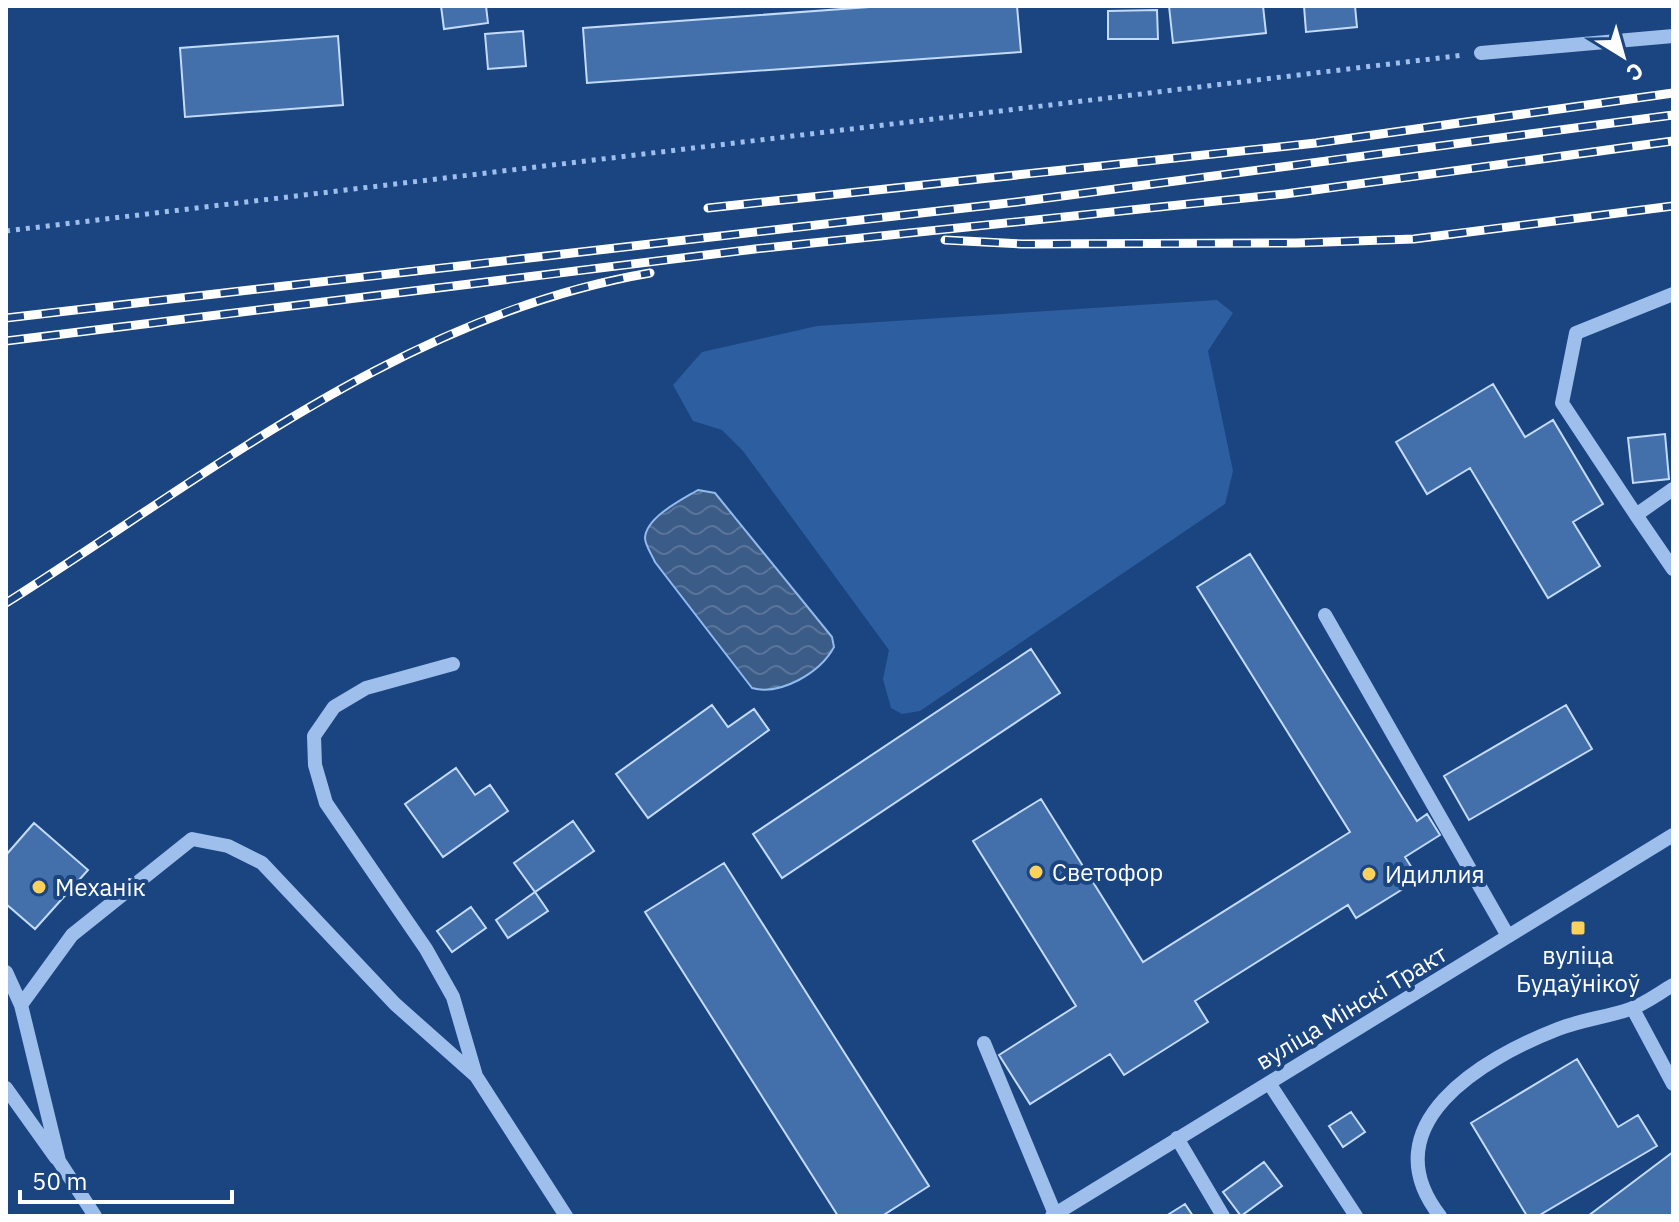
<svg xmlns="http://www.w3.org/2000/svg" width="1679" height="1222" viewBox="0 0 1679 1222" font-family="'IBM Plex Sans',sans-serif">
<style>
.green{fill:#2d5ea0}
.water{fill:url(#water-waves);stroke:#91baed;stroke-width:2}
.building{fill:#436fab;stroke:#c3daf8;stroke-width:2}
.lines{fill:none;stroke-linecap:round;stroke-linejoin:round}
.path{stroke:#9ebfeb;stroke-width:5;stroke-dasharray:4 6;stroke-linecap:butt}
.minor{stroke:#9ebfeb;stroke-width:14}
.rail-casing{stroke:#fff;stroke-width:9}
.rail{stroke:#1a4581;stroke-width:6;stroke-dasharray:18;stroke-linecap:butt}
.poi-dot{fill:#fdd15a;stroke:#1a4581;stroke-width:3}
.labels{text-anchor:middle;dominant-baseline:central;stroke-width:8;stroke-linejoin:round;paint-order:stroke}
.poi-label{font-size:24px;fill:#fff;stroke:#1a4581;text-anchor:start}
.street-label{font-size:24px;fill:#fff;stroke:#1a4581}
</style>
<defs>
<pattern id="water-waves" width="16" height="10" patternUnits="userSpaceOnUse" patternTransform="scale(2)"><rect width="16" height="10" fill="#3c5c88"/><path d="M0 5q4-4 8 0t8 0" fill="none" stroke="#59749a"/></pattern>
</defs>
<rect width="100%" height="100%" fill="#1a4581"/>
<path class="green" d="M1217,300L1233,313L1208,351L1233,471L1225,504L920,711L902,714L891,708L883,679L889,650L743,451L722,430L693,421L673,385L702,352L817,326Z"/>
<path class="water" d="M698,490L715,493L832,637L834,647C820,673 780,696 752,688L655,562C652,555 645,545 645,538C646,517 683,499 698,490Z"/>
<path class="building" d="M441,6H486L488,23L444,29Z
M883,6H1017L1021,52L587,83L583,28Z
M1169,6H1263L1266,33L1173,43Z
M1304,6H1355L1357,27L1306,32Z
M1157,10L1158,39H1108V11Z
M523,31L526,66L488,69L485,34Z
M338,36L343,105L185,117L180,48Z
M1493,384L1525,437L1553,420L1603,504L1573,522L1600,566L1548,598L1470,468L1427,494L1396,442Z
M1665,434L1669,479L1633,483L1628,438Z
M1250,554L1417,821L1427,814L1440,835L1405,857L1419,879L1356,918L1348,905L1195,1001L1208,1022L1124,1075L1110,1054L1030,1104L999,1055L1076,1006L973,841L1041,799L1143,962L1350,832L1197,587Z
M1031,649L1060,693L782,878L753,834Z
M712,705L728,727L754,709L769,730L648,818L616,774Z
M1566,705L1592,749L1469,820L1444,776Z
M456,768L475,795L490,785L508,811L443,857L405,804Z
M573,821L594,851L535,892L514,863Z
M34,823L88,870L35,929L6,904V855Z
M724,863L929,1186L882,1216H838L645,912Z
M535,892L548,911L508,938L496,920Z
M471,907L486,928L452,952L437,931Z
M1577,1059L1618,1127L1638,1115L1657,1146L1538,1216H1527L1471,1123Z
M1351,1112L1365,1132L1343,1147L1329,1126Z
M1673,1152V1216H1588Z
M1264,1162L1282,1186L1241,1216L1223,1192Z
M1185,1204L1193,1216H1166Z"/>
<g class="lines">
<path class="path" d="M6,231L1464,55"/>
<path class="minor" d="M1481,53L1673,36
M1673,489L1636,515L1673,569
M1636,515L1562,403L1576,333L1673,294
M1325,615L1508,936
M453,664L366,688L334,707L314,736L315,765L326,803L426,949L453,997L476,1076L566,1216
M6,972L21,1005
M1633,1009L1673,1084
M984,1043L1055,1214
M1269,1083L1356,1216
M6,1088L56,1158
M1177,1138L1223,1216
M95,1216L59,1161L21,1005L72,935L192,839L228,846L262,863L395,1004L476,1076
M1052,1216L1673,835
M1440,1216C1369,1125 1483,1058 1558,1029C1581,1020 1607,1017 1630,1009C1645,1004 1659,993 1673,985"/>
<g class="rail-casing">
<path id="rail" d="M708,208L1316,143L1673,93
M945,240L1022,244L1296,243L1414,239L1673,206
M6,318L1017,202L1673,115
M6,341L755,249L1285,194L1673,141
M6,603C210,474 405,315 650,273"/>
</g>
<use href="#rail" class="rail"/>
</g>
<g class="poi-dot">
<circle cx="1036" cy="872" r="8"/>
<circle cx="1369" cy="874" r="8"/>
<circle cx="39" cy="887" r="8"/>
<rect x="1570" y="920" width="16" height="16" rx="4"/>
</g>
<g class="labels">
<g class="poi-label">
<text x="1052" y="872">Светофор</text>
<text x="1385" y="874">Идиллия</text>
<text x="55" y="887">Механік</text>
<text x="1578" y="955" text-anchor="middle">вуліца<tspan x="1578" dy="28">Будаўнікоў</tspan></text>
</g>
<g class="street-label">
<text transform="translate(1351 1007) rotate(-31)">вуліца Мінскі Тракт</text>
</g>
</g>
<rect width="1679" height="1222" fill="none" stroke="#ffffff" stroke-width="16"/>
<g transform="translate(1623 56) rotate(143)" stroke="#1a4581" stroke-width="6" paint-order="stroke">
<path d="M0-6L14 30L0 20L-14 30Z" fill="#ffffff"/>
<text y="-12" font-size="22" font-weight="bold" text-anchor="middle" fill="#ffffff">С</text>
</g>
<path d="M20 1190v12h212v-12" fill="none" stroke="#ffffff" stroke-width="4"/>
<text x="32" y="1190" font-size="24" fill="#ffffff" stroke="#1a4581" stroke-width="6" paint-order="stroke">50 m</text>
</svg>
